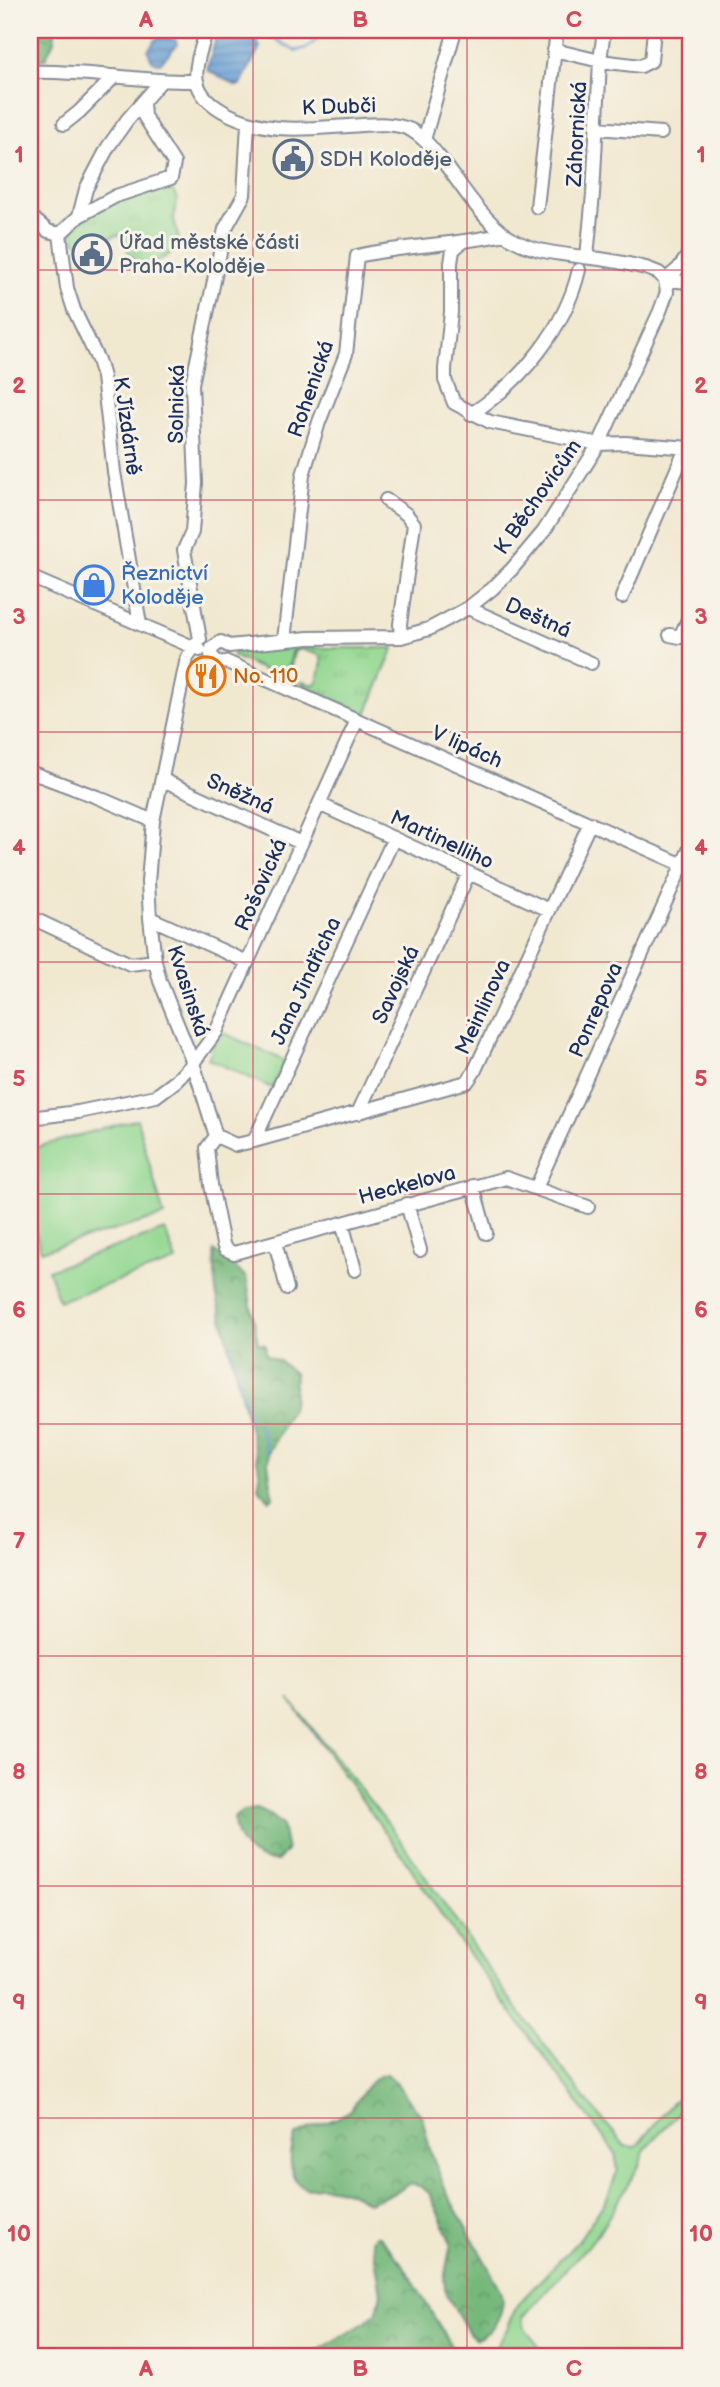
<svg xmlns="http://www.w3.org/2000/svg" width="720" height="2387" viewBox="0 0 720 2387" font-family="'Balsamiq Sans',sans-serif">
<style>
.grass{fill:#92d790;stroke:#568377;stroke-width:2}
.forest{fill:url(#forest-crowns);stroke:#48746c;stroke-width:2}
.park{fill:url(#park-tufts);stroke:#568377;stroke-width:2}
.water{fill:url(#water-rules);stroke:#406699;stroke-width:2}
.lines{fill:none;stroke-linecap:round;stroke-linejoin:round}
.stream{stroke:#669ed4;stroke-width:2.5}
.minor-casing{stroke:#868c97;stroke-width:16}
.minor{stroke:#fff;stroke-width:12}
.grid{fill:none;stroke:#d1495b;stroke-width:2;stroke-opacity:0.55}
.labels{text-anchor:middle;dominant-baseline:central;stroke-width:6;stroke-linejoin:round;paint-order:stroke}
.street-label{font-size:21px;fill:#1b2f5e;stroke:#f7f3e8}
.service-label{font-size:21px;fill:#4e5e75;stroke:#f7f3e8;text-anchor:start}
.shop-label{font-size:21px;fill:#366cbe;stroke:#f7f3e8;text-anchor:start}
.food-label{font-size:21px;fill:#c56008;stroke:#f7f3e8;text-anchor:start}
.neatline{fill:none;stroke:#d1495b;stroke-width:2.5}
.grid-label{font-size:23px;text-anchor:middle;font-weight:bold;fill:#d1495b}
</style>
<defs>
<pattern id="forest-crowns" width="20" height="18" patternUnits="userSpaceOnUse" patternTransform="scale(1.75)"><rect width="20" height="18" fill="#75b87a"/><path d="M2 6a3 3 0 1 1 6 0M12 15a3 3 0 1 1 6 0" fill="none" stroke="#5f9667"/></pattern>
<pattern id="park-tufts" width="24" height="20" patternUnits="userSpaceOnUse" patternTransform="scale(1.75)"><rect width="24" height="20" fill="#92d790"/><path d="M3 7l-1-3M5 7V3M7 7l1-3M15 17l-1-3M17 17v-4M19 17l1-3" fill="none" stroke="#7db97f"/></pattern>
<pattern id="water-rules" width="6" height="5" patternUnits="userSpaceOnUse" patternTransform="scale(1.75)"><rect width="6" height="5" fill="#669ed4"/><path d="M0 2.5h6" fill="none" stroke="#5381af"/></pattern>
</defs>
<rect width="100%" height="100%" fill="#f7f3e8"/>
<filter id="ink" filterUnits="userSpaceOnUse"><feTurbulence type="fractalNoise" baseFrequency=".0143" numOctaves="2"/><feDisplacementMap in="SourceGraphic" scale="14" xChannelSelector="R" yChannelSelector="G"/><feConvolveMatrix kernelMatrix="1 2 1 2 8 2 1 2 1" color-interpolation-filters="sRGB"/></filter>
<filter id="wash" filterUnits="userSpaceOnUse"><feTurbulence type="fractalNoise" baseFrequency=".00686" numOctaves="4" result="noise"/><feDisplacementMap in="SourceGraphic" scale="28" xChannelSelector="R" yChannelSelector="G"/><feGaussianBlur stdDeviation="1.57" result="paint"/><feColorMatrix in="noise" values="0 0 0 0 0 0 0 0 0 0 0 0 0 0 0 0 0 1.4 0 .05"/><feComposite in="paint" operator="in"/></filter>
<g filter="url(#wash)">
<rect width="100%" height="100%" fill="#f1e8d0"/>
<path class="grass" d="M294,645L286,680L233,656L234,651Z
M219,1031L285,1061L272,1088L208,1059Z
M137,1119L164,1216L41,1251L30,1213V1149Z
M165,1230L176,1261L59,1301L48,1270Z
M289,1699L394,1831L501,1987L586,2100L625,2146L636,2147L671,2104L690,2087V2101L645,2149L639,2166L599,2233L523,2317L525,2328L547,2357H490L507,2329L517,2305L578,2241L607,2199L618,2170L615,2153L454,1934L409,1865Z"/>
<path class="forest" d="M30,30H55L54,41L45,59L30,61Z
M214,1251L246,1277L258,1343L265,1344L266,1355L281,1362L295,1374L293,1405L269,1451L268,1463L273,1498L270,1500L258,1488L260,1477L258,1464L216,1293Z
M257,1809L270,1815L282,1825L287,1851L277,1861C251,1862 234,1842 234,1818C241,1810 247,1810 257,1809Z
M386,2074L397,2084L422,2117L431,2153L448,2195L501,2290C507,2309 495,2332 476,2339L469,2333L446,2294L444,2279L451,2244L445,2228L429,2193L422,2187L410,2183L397,2192L368,2203C354,2193 337,2187 320,2187C314,2187 310,2189 304,2187C286,2180 290,2151 295,2136C312,2124 335,2123 351,2109C362,2097 368,2078 386,2074Z
M375,2236H379L404,2266L458,2357H307L366,2322L377,2312L381,2293L372,2240Z"/>
<path class="park" d="M169,183L177,199L174,219L181,248L139,271L119,234L83,250L78,242L69,237C82,207 140,193 169,183Z
M296,648H394L366,714L302,686L303,682L313,685L317,682L322,663L320,655L300,649L294,652L289,675L293,680L299,681L298,686L286,680L293,650Z"/>
<path class="water" d="M218,30H255L260,34L255,38L260,47L241,84L237,86L207,70Z
M158,37L176,40L177,45L160,63C152,63 150,58 148,50Z"/>
<g class="lines">
<path class="stream" d="M260,34L272,37L295,51L307,48L327,30
M231,1345L250,1422
M259,1424L267,1453"/>
</g>
</g>
<g filter="url(#ink)">
<g class="lines">
<g class="minor-casing">
<path id="minor" d="M207,30C194,69 185,92 228,114C269,134 305,129 348,126C368,125 392,121 411,130C425,138 435,152 445,164C463,188 482,219 507,236C531,252 556,253 583,257C604,259 626,263 646,268L659,273L665,280
M604,30L600,61L641,66L651,61L654,30
M554,50L600,61L593,194L587,257
M30,72C85,70 140,82 195,81
M64,124L79,112L115,76
M597,128L661,133
M424,140L455,30
M537,207L557,30
M30,216L48,231L60,234
M79,216L116,196L171,178L174,163L144,116L143,103
M60,234L67,288L74,310L98,360L103,377L114,472L140,624
M60,234L79,216L86,189L108,147L127,120L161,81
M463,241L453,250L451,263V312L445,369V380L454,403L490,422L599,444L625,443L690,448
M665,280L667,292L660,311L599,444L544,531L512,569L492,589L468,608L429,629L401,637L308,638L229,646L221,642L212,648L211,655L218,663L227,662L690,868
M665,280L678,269L690,253
M665,280L690,282
M471,414C522,381 565,329 579,270
M386,500L406,514L414,524L400,624L401,637
M30,577L200,650
M622,597L686,448
M468,608L591,663
M670,635L680,637L690,615
M284,640L303,475L319,422L346,354L357,256C406,245 456,245 505,234
M30,772L97,797L153,821
M163,780L301,843
M319,804L549,910
M30,917L130,964L155,961
M150,918L247,962
M358,1113L469,873
M30,1118L78,1112L156,1096L176,1081L193,1063L216,1032L357,720
M216,1136L193,1063L160,981L155,961L150,918L148,882L153,821L187,658L200,639L184,550L192,532L196,483L192,384L225,229L244,195L248,123
M216,1136L236,1145L254,1141L467,1082L474,1072L590,823
M216,1136L207,1148L211,1185L223,1244L225,1249L234,1253L506,1178L588,1207
M254,1141L394,838
M473,1186L486,1233
M536,1188L690,848
M407,1204L420,1250
M342,1223L355,1270
M275,1242L287,1288"/>
</g>
<use href="#minor" class="minor"/>
</g>
</g>
<path class="grid" d="M253,30V2357M467,30V2357M30,270H690M30,500H690M30,732H690M30,962H690M30,1194H690M30,1424H690M30,1656H690M30,1886H690M30,2118H690"/>
<defs>
<g id="civic-ring" transform="scale(2.0125)"><circle r="9.5" fill="#f7f3e8" stroke="#5c6f8a" stroke-width="1.5"/><path d="M-.6-6.5H3V-4.5H.6V-3L4-1V1h2V6H-6V1h2V-1L-.6-3ZM-1.2 2.5V6h2.4V2.5Z" fill="#5c6f8a"/></g>
<g id="shop-ring" transform="scale(2.0125)"><circle r="9.5" fill="#f7f3e8" stroke="#3f7fe0" stroke-width="1.5"/><path d="M-5-2.5h2.3a2.7 3.5 0 0 1 5.4 0H5L5.5 6h-11ZM-1.5-2.5h3a1.5 2.3 0 0 0-3 0Z" fill="#3f7fe0"/></g>
<g id="restaurant-ring" transform="scale(2.0125)"><circle r="9.5" fill="#f7f3e8" stroke="#e8710a" stroke-width="1.5"/><path d="M-5-6h1v4h1v-4h1v4h1v-4h1v5L-1.5 .5V6h-2V.5L-5-1ZM5-6V6H3V1.5H1.5Q1.5-4 5-6Z" fill="#e8710a"/></g>
</defs>
<g fill-rule="evenodd">
<use href="#civic-ring" x="293" y="159"/>
<use href="#civic-ring" x="92" y="254"/>
<use href="#shop-ring" x="94" y="585"/>
<use href="#restaurant-ring" x="206" y="676"/>
</g>
<g class="labels">
<g class="street-label">
<text transform="translate(339 107) rotate(-2)">K Dubči</text>
<text transform="translate(577 134) rotate(-87)">Záhornická</text>
<text transform="translate(311 389) rotate(-71)">Rohenická</text>
<text transform="translate(177 404) rotate(-89)">Solnická</text>
<text transform="translate(127 426) rotate(82)">K Jízdárně</text>
<text transform="translate(538 497) rotate(-55)">K Běchovicům</text>
<text transform="translate(538 618) rotate(24)">Deštná</text>
<text transform="translate(467 747) rotate(24)">V lipách</text>
<text transform="translate(240 794) rotate(24)">Sněžná</text>
<text transform="translate(442 840) rotate(25)">Martinelliho</text>
<text transform="translate(261 885) rotate(-66)">Rošovická</text>
<text transform="translate(306 981) rotate(-65)">Jana Jindřicha</text>
<text transform="translate(396 985) rotate(-65)">Savojská</text>
<text transform="translate(188 991) rotate(72)">Kvasinská</text>
<text transform="translate(483 1007) rotate(-65)">Meinlinova</text>
<text transform="translate(596 1010) rotate(-66)">Ponrepova</text>
<text transform="translate(407 1185) rotate(-15)">Heckelova</text>
</g>
<g class="service-label">
<text x="320" y="159">SDH Koloděje</text>
<text x="119" y="242">Úřad městské části<tspan x="119" dy="24">Praha-Koloděje</tspan></text>
</g>
<g class="shop-label">
<text x="121" y="573">Řeznictví<tspan x="121" dy="24">Koloděje</tspan></text>
</g>
<g class="food-label">
<text x="233" y="676">No. 110</text>
</g>
</g>
<rect width="720" height="2387" fill="none" stroke="#f7f3e8" stroke-width="77"/>
<rect x="38" y="38" width="644" height="2310" class="neatline"/>
<g class="grid-label">
<text x="146" y="27">A</text>
<text x="360" y="27">B</text>
<text x="574" y="27">C</text>
<text x="19" y="162">1</text>
<text x="701" y="162">1</text>
<text x="19" y="393">2</text>
<text x="701" y="393">2</text>
<text x="19" y="624">3</text>
<text x="701" y="624">3</text>
<text x="19" y="855">4</text>
<text x="701" y="855">4</text>
<text x="19" y="1086">5</text>
<text x="701" y="1086">5</text>
<text x="19" y="1317">6</text>
<text x="701" y="1317">6</text>
<text x="19" y="1548">7</text>
<text x="701" y="1548">7</text>
<text x="19" y="1779">8</text>
<text x="701" y="1779">8</text>
<text x="19" y="2010">9</text>
<text x="701" y="2010">9</text>
<text x="19" y="2241">10</text>
<text x="701" y="2241">10</text>
<text x="146" y="2376">A</text>
<text x="360" y="2376">B</text>
<text x="574" y="2376">C</text>
</g>
</svg>
